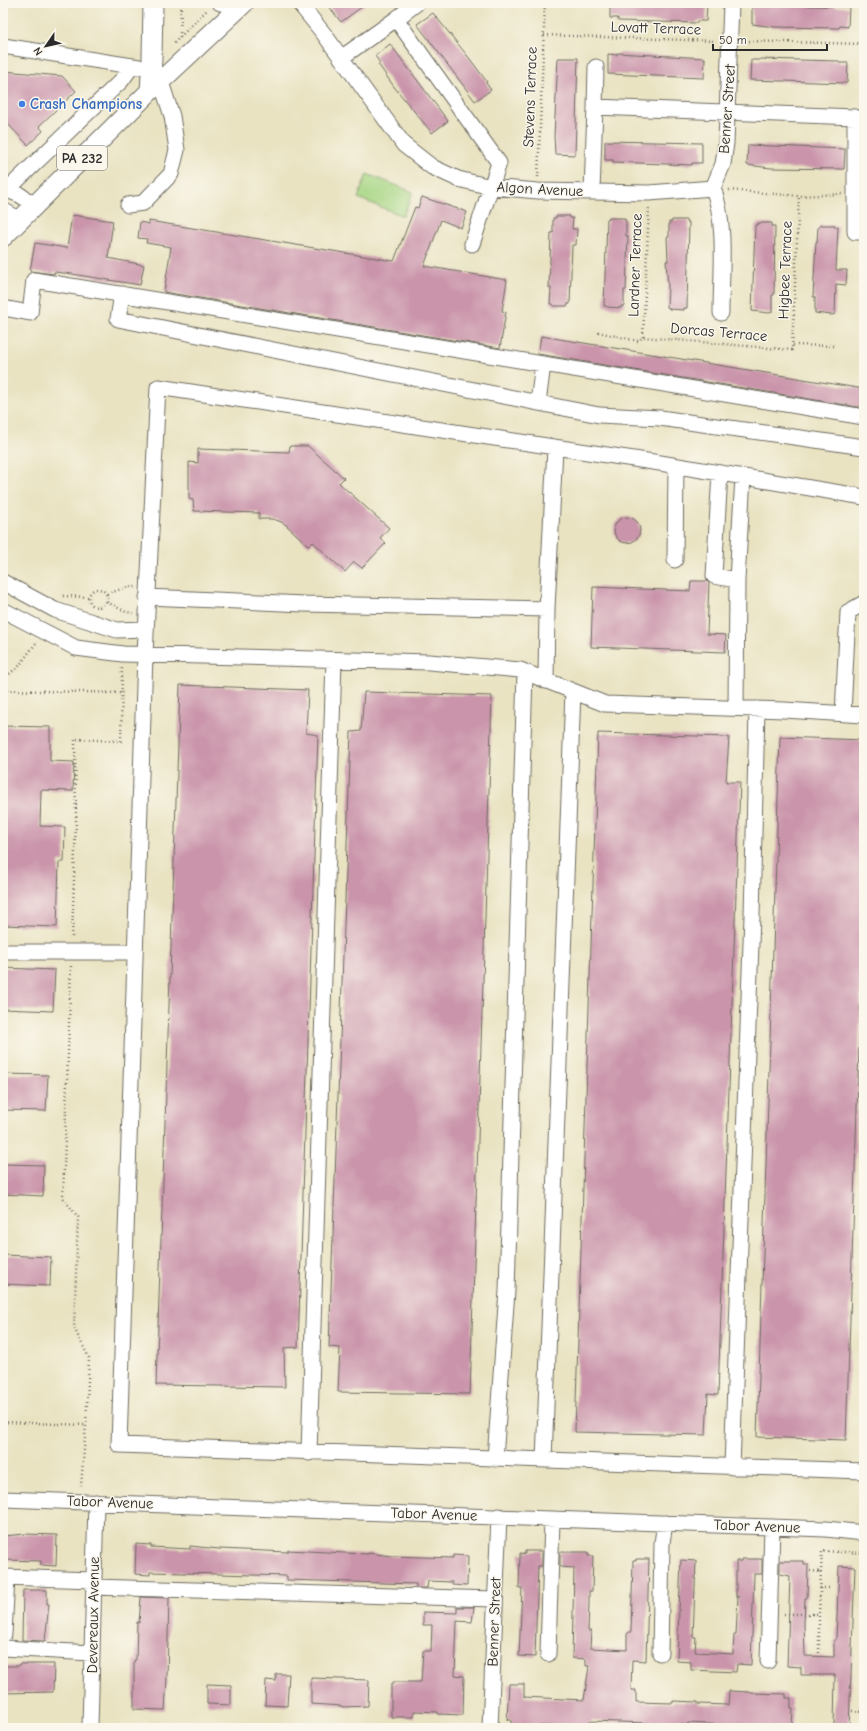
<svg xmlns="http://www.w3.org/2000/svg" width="867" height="1731" viewBox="0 0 867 1731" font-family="'Comic Neue',sans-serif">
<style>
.green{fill:#a7d684;stroke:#698058}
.building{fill:#ca95ab}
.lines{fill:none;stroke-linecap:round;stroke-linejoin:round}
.minor-casing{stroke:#6e6b60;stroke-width:17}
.major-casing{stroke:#6e6b60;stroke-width:21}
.path{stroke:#6e6b60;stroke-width:2.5;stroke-dasharray:1 3;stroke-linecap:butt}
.minor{stroke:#fff;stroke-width:15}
.major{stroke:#fff;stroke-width:19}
.shop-dot{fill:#3f7fe0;stroke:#fbf7ec;stroke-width:1.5}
.labels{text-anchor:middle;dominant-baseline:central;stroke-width:3;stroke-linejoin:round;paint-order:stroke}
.shield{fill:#fbf7ec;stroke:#696865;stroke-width:1}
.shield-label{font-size:14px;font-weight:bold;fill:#2b2b2b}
.street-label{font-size:15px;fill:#2b2b2b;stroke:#fbf7ec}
.shop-label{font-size:15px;font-weight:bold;fill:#366cbe;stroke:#fbf7ec;text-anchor:start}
</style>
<rect width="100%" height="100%" fill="#fbf7ec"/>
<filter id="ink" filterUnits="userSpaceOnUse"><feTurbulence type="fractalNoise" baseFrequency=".025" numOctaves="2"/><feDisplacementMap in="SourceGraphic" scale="8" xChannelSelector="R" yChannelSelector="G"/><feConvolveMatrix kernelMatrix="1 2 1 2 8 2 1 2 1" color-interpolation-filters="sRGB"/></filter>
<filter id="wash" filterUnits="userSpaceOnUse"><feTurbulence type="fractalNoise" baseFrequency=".012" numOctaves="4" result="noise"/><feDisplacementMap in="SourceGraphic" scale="16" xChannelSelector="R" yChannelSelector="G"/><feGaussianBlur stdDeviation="0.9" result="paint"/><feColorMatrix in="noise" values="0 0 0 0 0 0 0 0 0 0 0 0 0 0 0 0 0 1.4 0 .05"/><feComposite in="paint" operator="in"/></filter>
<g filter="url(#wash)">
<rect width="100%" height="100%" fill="#e9e3c2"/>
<path class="green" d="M367,174L413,192L403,216L358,198Z"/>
<g id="blocks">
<path class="building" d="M326,3H367L341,22Z
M610,3H707L706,21H697V23L618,21V18H610Z
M752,4L849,7L848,27L840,26L839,28L774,27L752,24Z
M433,13L470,59L487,82L486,83L491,90L475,101L417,24Z
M390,44L448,121L432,133L395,88L378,64L380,63L375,56Z
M617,53L705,58L704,78L608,74V54L617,55Z
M558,58H578L575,155L555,154L554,136Z
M760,59L839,61V63H848L847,83L750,80L751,60H760Z
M3,71L62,76L76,91L39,126L43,131L28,145L3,119Z
M605,141L702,143V163H692V165L613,162V160H605Z
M748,145L845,149L844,169L771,168L747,165Z
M422,197L467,212L461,228L441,220L424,266L507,280L502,311L506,312L500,348L164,292L171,247L146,243L147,239L138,238L140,222L149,224V221L394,261L415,207L418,208Z
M72,215L113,221L108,258L144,265L140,285L72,274L54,272V274L30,271L35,243L67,248Z
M556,216H570V218H573L572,229H577L576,245H572L570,304H568L567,306H553V304H550L551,288H549L551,233H553V218H556Z
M609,218H624V220H626V236H628L626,290H624V306H621V308L607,307L606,306H604L607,219H609Z
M672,220H687V222H689L687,308H684V310L669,309V308L667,307L668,286L666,261H668L667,237H669V222H672Z
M758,223H772V226H775L774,295H772V312L769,313L752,311L755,225H757Z
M820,225H835L834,227H838L836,270H847L846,285L836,284L835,314L832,315L815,313V297H813L816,242H817L818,227H820Z
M541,336L864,389V408L538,354Z
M290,446H308L344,478L339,483L389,528L380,538L386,543L362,568L354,562L345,572L313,542L309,546L285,524L279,521L272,519H259V513L194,511L193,500L189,499V462L198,463V449L289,452Z
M614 530a13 13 0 1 1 26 0a13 13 0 1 1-26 0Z
M691,581H707L709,583L707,634L726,635L725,652L591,647L593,587L690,591Z
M180,685L308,690L306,733L318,735L298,1347L284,1348L285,1387L156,1385Z
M364,692L492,696L470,1394L338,1392L340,1348L329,1347L351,732L361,731Z
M3,726L50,727V761L74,762L73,791L41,790L40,826L65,827L64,862H59L57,927L3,925Z
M598,733L729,737L726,782H740L718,1395L708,1394L706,1435L575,1432Z
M780,737L864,740V897L846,1440L757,1437Z
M3,968L55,970L53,1011L3,1009Z
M3,1074L48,1075L46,1111L3,1110Z
M3,1164L44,1165L43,1196L3,1194Z
M3,1255L51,1257L50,1286L3,1284Z
M25,1534L57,1535L56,1566L41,1565V1561L3,1560V1536Z
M136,1544L151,1545V1547L190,1549V1546L219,1549L288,1552V1550L345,1553L368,1554V1553L392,1556L453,1558V1555L468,1556L467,1586L452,1585V1582L428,1581L427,1588H416V1584L287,1580V1576L150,1572V1575L135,1574Z
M525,1551H542V1566H538L535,1657L519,1656L522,1588H519L520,1553L525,1554Z
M560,1552H588V1556H593L592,1591H589V1603L588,1631H591L590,1648L627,1650V1634L629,1632H631L633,1561H636V1559H649L646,1661L632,1660L631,1690H636V1702L673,1703V1701L698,1702V1704L728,1705L729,1691L749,1692L751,1693L786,1694V1698H791V1708H793L792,1728H727L728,1725L688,1723L687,1725L648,1724V1723L590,1721V1727L511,1725V1720H507L509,1684H524V1697L584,1700L589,1666H586V1659L572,1658L574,1568L560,1567Z
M742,1559H762V1574H754L751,1665L737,1664L736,1672L691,1670V1662L677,1661L681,1560L696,1561L693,1637H696L695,1652L733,1654L734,1635H736L738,1596H736V1561H741Z
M780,1561H804V1564H808L807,1598H805L804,1623L805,1656L834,1657V1640H836L839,1566L855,1567L849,1728H834L835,1675H801V1667L787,1666L790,1576L780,1574Z
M23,1590H47V1604H49L45,1641L22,1640Z
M141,1597L169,1598L167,1678L165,1710L134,1709V1660H136L137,1622L139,1623Z
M457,1607H474L472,1622L457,1621L455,1675L464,1676L463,1715L438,1714V1712L414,1711V1717H391V1684H393V1682H421L423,1651H431L432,1625H423V1612L457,1613Z
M19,1664H54L53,1692L3,1693V1666H19Z
M276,1674H289L287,1706L265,1705L266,1680L276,1681Z
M311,1678L369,1680L368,1706L342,1707V1706L311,1704Z
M207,1684L231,1685V1705L207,1704Z"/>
</g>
</g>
<g filter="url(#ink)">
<use href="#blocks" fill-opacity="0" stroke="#6e6b60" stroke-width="1"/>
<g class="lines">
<g class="minor-casing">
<path id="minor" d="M220,3L241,7
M299,3L324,34L404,145L432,167L458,179L491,187L538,191L649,193L713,188
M396,19L417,3
M3,46L139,67
M341,58L396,19L499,163L472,244
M595,107L596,67
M713,188L723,164L726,143L731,3
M713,188C727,225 721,273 721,313
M592,192L595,107L855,117V232H864
M34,205L20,195L7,190L122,80L132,66
M128,205L143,203L171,174L177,150L172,116L161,82
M3,210L20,220
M122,294L118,319L599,415L660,418L864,447
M3,308L30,313L34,280L864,417
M538,403L543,364
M720,473L714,576L737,580L736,708
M864,497L660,463L158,387L145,655L119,1445L864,1471
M675,560L676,466
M737,580L743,477
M3,582L55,610L117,630L146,629
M147,597L304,604L547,609
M3,610L76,648L123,654L429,662L520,670L605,704L784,710L864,715
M546,681L547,609L555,448
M843,714L848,612L864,603
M3,952H135
M309,1453L334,660
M495,1459L507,1291L525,672
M544,1460L573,691
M732,1467L752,916L757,709
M3,1499L826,1529L864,1533
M3,1577L93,1580
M93,1587L494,1599
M4,1634L7,1577
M3,1648L91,1653
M660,1653L662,1543L665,1523
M548,1654L552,1519
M768,1661L772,1527
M90,1728L96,1502
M490,1728L499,1516"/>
</g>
<g class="major-casing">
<path id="major" d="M150,91L152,59L153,3
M3,237L150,91L244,3"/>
</g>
<path class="path" d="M544,35L716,41
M180,37L207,10
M180,37L181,8
M745,41L864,44
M174,43L180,37L181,38
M538,177L545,3
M729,190L799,196L842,194
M598,332L638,341L643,337L792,350L799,196
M643,337L649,208
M793,345L835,346
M89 598a9 9 0 1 1 18 0a9 9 0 1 1-18 0Z
M107,594L127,587H135
M63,596L89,597
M107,602L126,612L133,613
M3,679L19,666L36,643
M3,690L122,693
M72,937L76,820L75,739L121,741L122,667
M71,966L63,1198L78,1217L74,1328L89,1358L86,1425
M3,1422L86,1425L81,1486
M810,1571L821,1572
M820,1588H830
M784,1614H819
M819,1653V1614L822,1551L864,1553
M852,1711L863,1712
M862,1728L864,1675"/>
<use href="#minor" class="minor"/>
<use href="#major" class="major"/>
</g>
</g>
<circle class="shop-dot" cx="22" cy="104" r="4"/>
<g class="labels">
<rect class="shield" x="57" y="146" width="50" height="24" rx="3"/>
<g class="shield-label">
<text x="82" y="158">PA 232</text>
</g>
<g class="street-label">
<text transform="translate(656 28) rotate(2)">Lovatt Terrace</text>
<text transform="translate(530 97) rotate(-88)">Stevens Terrace</text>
<text transform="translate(727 109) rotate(-86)">Benner Street</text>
<text transform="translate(540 189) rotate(3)">Algon Avenue</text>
<text transform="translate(635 265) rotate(-88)">Lardner Terrace</text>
<text transform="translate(785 270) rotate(-88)">Higbee Terrace</text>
<text transform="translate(719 332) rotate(5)">Dorcas Terrace</text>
<text transform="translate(110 1502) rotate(2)">Tabor Avenue</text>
<text transform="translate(434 1514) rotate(2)">Tabor Avenue</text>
<text transform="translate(757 1526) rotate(2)">Tabor Avenue</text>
<text transform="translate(93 1615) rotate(-89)">Devereaux Avenue</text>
<text transform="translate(494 1622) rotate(-88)">Benner Street</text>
</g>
<g class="shop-label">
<text x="30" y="104">Crash Champions</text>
</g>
</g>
<rect width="867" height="1731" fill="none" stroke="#fbf7ec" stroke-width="16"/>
<g transform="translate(46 46) rotate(236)" stroke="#fbf7ec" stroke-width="3" paint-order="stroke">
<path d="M0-3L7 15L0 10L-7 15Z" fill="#2b2b2b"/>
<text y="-6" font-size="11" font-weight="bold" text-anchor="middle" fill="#2b2b2b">N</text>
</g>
<path d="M713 44v6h114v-6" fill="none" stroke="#2b2b2b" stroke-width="2"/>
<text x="719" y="44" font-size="12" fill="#2b2b2b" stroke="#fbf7ec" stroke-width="3" paint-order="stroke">50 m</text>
</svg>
